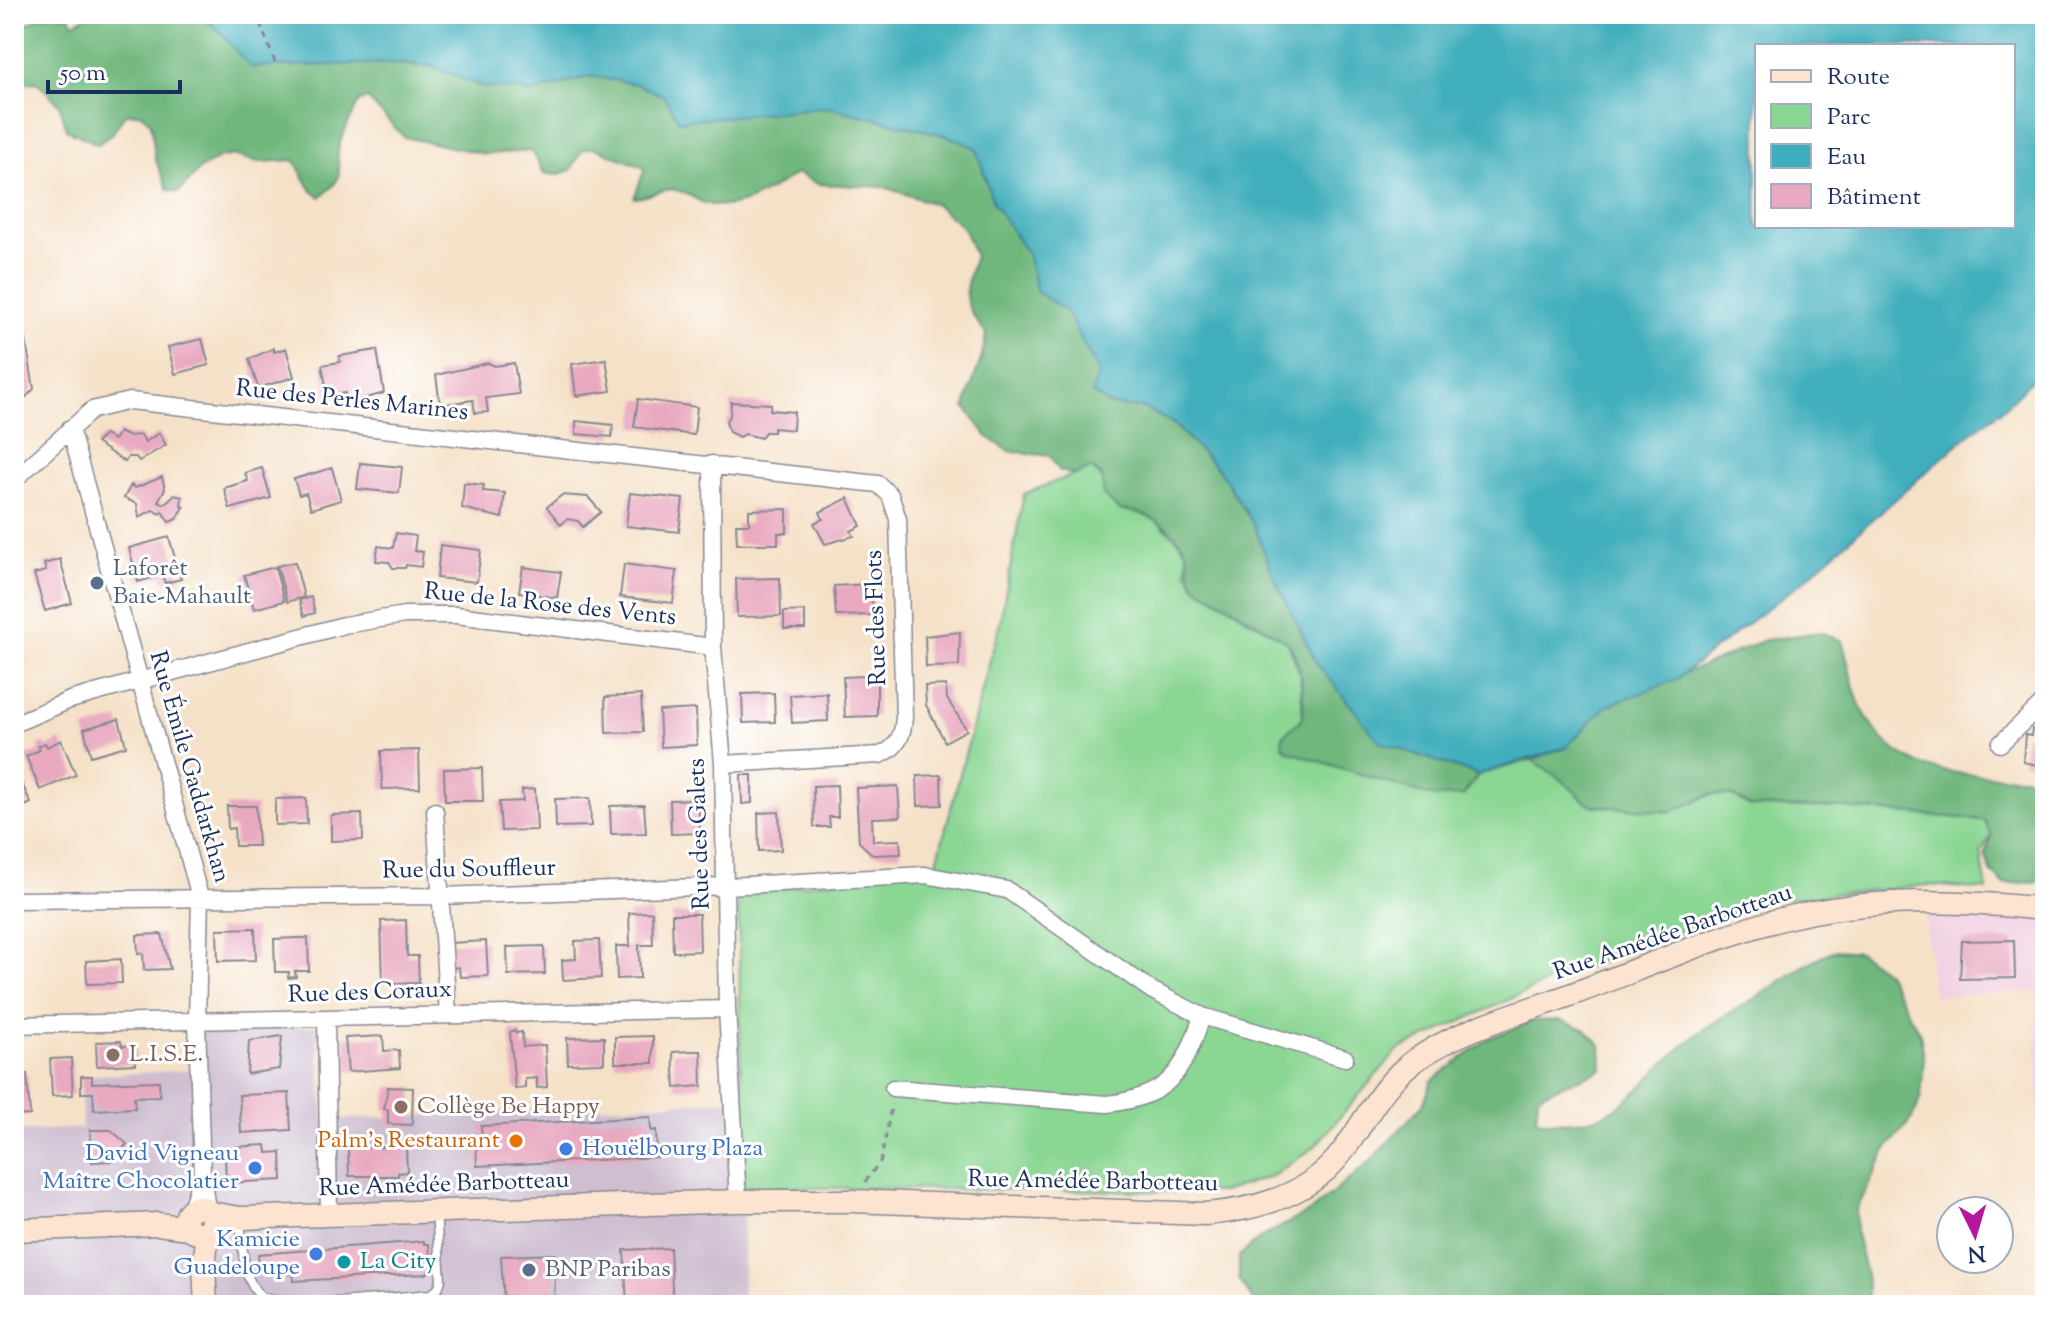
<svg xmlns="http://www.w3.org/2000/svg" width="2059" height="1319" viewBox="0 0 2059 1319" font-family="'Sorts Mill Goudy',serif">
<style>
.built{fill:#f1d0e2}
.industrial{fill:#cebed0}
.green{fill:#8ad693;stroke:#528278;stroke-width:2}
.forest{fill:#6fb77d;stroke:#45736e;stroke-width:2}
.water{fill:#3faebc;stroke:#2d6e8d;stroke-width:2;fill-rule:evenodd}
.building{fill:#e9aac1}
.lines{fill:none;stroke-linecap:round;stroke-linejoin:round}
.lane-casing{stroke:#888892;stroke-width:11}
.street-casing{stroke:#888892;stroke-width:19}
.secondary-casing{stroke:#888892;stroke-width:25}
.path{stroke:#888892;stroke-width:3;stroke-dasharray:6 6;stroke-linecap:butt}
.lane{stroke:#fff;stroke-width:8}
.street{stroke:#fff;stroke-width:16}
.secondary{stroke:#fde4d0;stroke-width:22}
.service-dot{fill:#5c6f8a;stroke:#fff;stroke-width:3}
.education-dot{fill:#8d6e63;stroke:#fff;stroke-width:3}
.food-dot{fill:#e8710a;stroke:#fff;stroke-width:3}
.shop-dot{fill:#3f7fe0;stroke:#fff;stroke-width:3}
.culture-dot{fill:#0f9aa8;stroke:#fff;stroke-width:3}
.labels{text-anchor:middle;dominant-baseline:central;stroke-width:6;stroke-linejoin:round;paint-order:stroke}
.street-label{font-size:24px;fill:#1b2f5e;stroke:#fff}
.service-label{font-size:24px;fill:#4e5e75;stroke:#fff;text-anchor:start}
.education-label{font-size:24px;fill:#785e54;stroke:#fff;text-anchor:start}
.food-label{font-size:24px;fill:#c56008;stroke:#fff;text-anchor:end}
.shop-label{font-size:24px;fill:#366cbe;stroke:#fff;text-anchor:end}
.culture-label{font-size:24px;fill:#0d838f;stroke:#fff;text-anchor:start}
</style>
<rect width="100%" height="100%" fill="#fff"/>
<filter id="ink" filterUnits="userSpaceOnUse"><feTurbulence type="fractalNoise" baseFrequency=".0125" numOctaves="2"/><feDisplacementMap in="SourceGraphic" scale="16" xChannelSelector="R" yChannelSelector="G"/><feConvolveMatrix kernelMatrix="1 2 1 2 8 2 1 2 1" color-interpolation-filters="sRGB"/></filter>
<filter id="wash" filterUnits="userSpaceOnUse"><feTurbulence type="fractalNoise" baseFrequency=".006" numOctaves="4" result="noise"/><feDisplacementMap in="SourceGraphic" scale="32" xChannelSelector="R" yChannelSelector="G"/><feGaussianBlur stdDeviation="1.8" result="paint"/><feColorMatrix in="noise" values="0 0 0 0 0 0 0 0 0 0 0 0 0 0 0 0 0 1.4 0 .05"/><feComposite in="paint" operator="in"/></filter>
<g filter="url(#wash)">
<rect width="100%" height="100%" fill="#f5e1c7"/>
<path class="built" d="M2045,909V1305H2041L2037,991L1933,996L1925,910Z"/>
<path class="industrial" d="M316,1026L324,1120L743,1100V1305H14V1132L82,1128L81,1076L189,1070V1031Z"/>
<path class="green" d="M1091,468L1135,511L1157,521L1179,541L1188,554L1187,572L1245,618L1287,641L1300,674L1303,717L1463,796L1478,775L1532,760L1562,780L1589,805L1671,812L1712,794L1732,796L1751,807L1845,808L1984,820L1992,834L1981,853L1987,890L1929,885L1766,901L1552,980L1398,1050L1314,1147L1274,1175L1223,1192L743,1187L738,895L936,865L1000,622L1024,494Z"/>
<path class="forest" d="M90,14L199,16L216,24L241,57L430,66L484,87L516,89L529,94L590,76L637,84L664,96L679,121L828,107L948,136L976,148L993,202L1027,253L1037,292L1065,310L1099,372L1110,405L1146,409L1174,424L1220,471L1254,525L1274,577L1316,662L1380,742L1478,775L1463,796L1437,797L1420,793L1288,751L1282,745L1283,736L1303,717C1304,693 1302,663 1288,643C1284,638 1207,593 1196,587C1185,570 1192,564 1186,551C1175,526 1145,511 1119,510L1103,495L1102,476L1091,468L1076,475L1060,471L1050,456L1009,451L988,437L965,407C971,382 984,360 986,334C961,300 962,296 975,256L963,227L935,204L884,187L818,184L797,173C771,190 737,214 704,203C694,199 686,192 676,190C662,187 648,198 634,198L645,168L593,147L582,150L571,170L556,175L544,173L532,151L485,154L404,137L368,99L359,101C353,114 345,128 340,142C331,167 353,174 320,197L312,191L294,160L259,162L232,155L219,158L200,169L179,192L168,190L155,158L151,123L140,113L125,114L112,134L98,144L67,130L59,104L37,82L14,83V30L42,16H69L74,23Z
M1821,632L1842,641C1849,661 1852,689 1861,707C1900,787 1971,771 2045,779V881L2004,884L1991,872L1985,854L1992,837L1984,820L1845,808L1751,807L1732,796L1712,794L1671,812L1589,805L1562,780L1532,760L1566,747L1606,706L1765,640Z
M1836,950L1859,952L1885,971L1920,1034L1924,1057L1921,1096L1914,1116L1886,1150L1856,1211V1234L1867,1280V1305H1256L1239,1279V1256L1263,1236L1311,1211L1371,1161L1423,1104L1432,1081L1489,1038L1534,1021L1560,1020L1585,1029L1601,1045L1602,1069C1580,1081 1559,1083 1538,1097L1536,1120C1625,1132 1631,1087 1690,1040C1709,1024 1731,1013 1752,1000C1781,982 1804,962 1836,950Z"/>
<path class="water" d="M174,14H2045V367L2003,409L1967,436L1803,581L1675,680L1606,706L1566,747L1478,775L1380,742L1316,662L1274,577L1254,525L1220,471L1174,424L1146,409L1110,405L1092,393L1099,372L1065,310L1037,292L1027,253L993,202L976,148L948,136L828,107L679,121L664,96L637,84L590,76L529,94L516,89L484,87L430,66L403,63L252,67C218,38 225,18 174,14ZM1757,46H2013V226H1757Z"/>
<g id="blocks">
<path class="building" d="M25,334L34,389L17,406L14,403V337Z
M202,339L209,365L175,374L168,347Z
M274,348V352L286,348L294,377L258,388L249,359Z
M377,350L384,393L359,400L358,397L346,399L345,393L328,396L322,365L340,362L339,356Z
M606,359L611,391L576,396L572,364Z
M488,363L495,366L514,363L519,394L486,398L488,412L475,413L473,400L440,405L436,375Z
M638,399L697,407L694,435L634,427Z
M731,402L771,404L770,410L794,412L793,430L774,428L773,432H765L761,438L746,434L739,437L729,432L726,421L730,416Z
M576,421L613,425L612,437L576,434Z
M119,432L127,436L141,435L145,442L159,433L166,445L139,461L136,457H128L125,462L96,443L105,435L114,440Z
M360,463L402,467L399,493L357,489Z
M262,468L271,498L230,509L224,488L248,481L245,473Z
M332,468L341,500L311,509L306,493L299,495L294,479Z
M162,477L165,489L158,501L164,504L174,495L182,497L181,506L184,507L177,519L169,522L162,511L160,514L153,510L139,517L137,504L124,498L131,485L135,488Z
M464,483L484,485L483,491L505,493L502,518L462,508Z
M630,493L683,499L679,532L626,526Z
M562,495L588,497L601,512L583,527L578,521L567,519L561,525L547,507Z
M848,498L861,526L851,531L854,536L825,544L814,523L823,519L820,512Z
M787,509V533H778V544H737L736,524H749V510Z
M396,533L416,536L414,551L423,552L421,567L406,565L405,568H393L389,562L376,561L378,546L393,548Z
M169,537L181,579L165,583L162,575L138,582L129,548Z
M440,545L481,550L477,582L437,578Z
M60,559L72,603L45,611L34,574L46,571L44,564Z
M295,562L304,597L287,602L277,566Z
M624,564L677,571L673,603L620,597Z
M275,567L284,601L254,609L244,575Z
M523,567L561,572L557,598L519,592Z
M780,578L781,616L737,617L736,579Z
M871,584L873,615L836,616L834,586Z
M311,597L315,613L304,616L299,600Z
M805,611V629H784V612Z
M960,632L959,666L926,667L925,636Z
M864,676H877V716L845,717L843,677Z
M946,685L947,699L967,730L945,742L926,705L925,686Z
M774,693L775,722L743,723L742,694Z
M827,693L828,721L792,723L790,695Z
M641,695L643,732L606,733L605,697Z
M696,709L697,745L661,747L659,711Z
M119,719L126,746L91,756L84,729Z
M2032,729L2045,731V758L2039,757L2037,765L2023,762L2025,735L2031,736Z
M61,740L76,775L40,790L26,756L40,750L38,746L45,743L47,747Z
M419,750L420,788L382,789L381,751Z
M14,767L31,803L14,811Z
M482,768L483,801H445L444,769Z
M741,775H752V803L742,804Z
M941,775L942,805L918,806L917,776Z
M837,785L838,817H829L830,827H814L813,786Z
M898,786L900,817L872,818L873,841L900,840L901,854L873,855L859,842L856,788Z
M535,789L537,830L501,831L499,802L523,801L522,790Z
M306,798L307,824L275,825V799Z
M590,798L591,826L556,827L555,799Z
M698,799L700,833L671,834L670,800Z
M644,805L646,833L611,834L610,806Z
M227,806H256L258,846H235L234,828L228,829Z
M779,812L781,850L759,851L758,813Z
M362,814L363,840L331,841V815Z
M652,912L653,945H639L640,978L617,979L616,946H630L629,913Z
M672,914H699L700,951L673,952Z
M406,920L407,956H418L419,983L383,984L381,921Z
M255,928L256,960L218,961L217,929Z
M162,934L170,969L144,970L143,953L138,954L137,935Z
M297,938H308L309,971H295L296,977L288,978L289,972H275L274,939Z
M599,940L601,978L563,980L562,960L576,959L575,941Z
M2014,940L2015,978L1960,979L1962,941Z
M486,941L488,976L460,977L459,967L451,968L450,943Z
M544,946L545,974L508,975L507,947Z
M121,959L122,983L87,984L86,961Z
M515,1030L516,1033L522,1032L523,1047L545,1045L547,1087L537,1088V1078L525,1079V1088L515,1089L510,1032Z
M282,1036L279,1069L247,1074L249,1041Z
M383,1036L384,1051L399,1050L400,1068L348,1072L345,1038Z
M653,1036V1063H615V1037Z
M604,1037V1063L568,1064L567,1038Z
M121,1041L122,1046L135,1045L136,1064L97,1066L96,1042Z
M694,1051H701L702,1086L675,1088L673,1052Z
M71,1058L73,1095L52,1096L50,1059Z
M14,1074H27L30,1115L14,1116Z
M81,1076H92V1083L159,1081L160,1096L134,1097L135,1108L94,1110L93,1093H81Z
M388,1087L413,1088L412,1125L388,1124V1110L384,1109Z
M289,1093L291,1130L241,1133L239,1095Z
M650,1117L651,1131L656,1130L657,1157L477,1166L476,1141L482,1140L481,1126Z
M90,1130H111L127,1144L112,1161L92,1162Z
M266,1145L267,1153L281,1152L282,1180L226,1183L225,1156L235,1155V1147Z
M406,1146L407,1172L398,1173V1176H349L348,1149Z
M424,1241V1244H429L431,1270L426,1274L294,1281L293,1273L288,1274V1270L259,1272L258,1254Z
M670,1248L673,1305H627L624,1250Z
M556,1254L554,1301L558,1305H501L504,1302L501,1256Z"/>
</g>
</g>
<g filter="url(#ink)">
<use href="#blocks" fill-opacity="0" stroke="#888892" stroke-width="2"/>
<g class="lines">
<g class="lane-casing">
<path id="lane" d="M240,1219C243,1242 241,1279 260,1295C282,1312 399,1296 431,1294L438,1289L441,1280L436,1213"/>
</g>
<g class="street-casing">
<path id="street" d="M70,428L200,897L197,1021L202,1176L207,1209
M712,464L713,647L723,764L727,1009L738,1201
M14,480L92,410L130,401L878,484L890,495L898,519L904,717C903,735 898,748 880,755L723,764
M14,724L70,700L344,625L405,615H456L713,647
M2000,744L2045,701
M435,811L448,1014
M14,900L440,896L727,886L925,875L1007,890L1151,990L1202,1016L1345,1058
M326,1018L329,1215
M14,1025L727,1009
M893,1088L1107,1104C1169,1097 1184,1072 1202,1016
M191,1209L200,1181"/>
</g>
<g class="secondary-casing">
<path id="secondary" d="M186 1220a13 13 0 1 1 26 0a13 13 0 1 1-26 0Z
M210,1213L240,1218L738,1201H851L1205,1214C1257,1210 1311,1195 1343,1151C1366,1120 1382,1084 1414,1061C1459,1029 1518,1014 1570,995C1641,969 1712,937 1786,918C1871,897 1959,900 2045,909
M14,1230L158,1224L188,1228
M206,1305L204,1268L208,1229"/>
</g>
<path class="path" d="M68,14L69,16
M260,23L277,68
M865,1182L881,1160L892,1104"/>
<use href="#lane" class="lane"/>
<use href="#street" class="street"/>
<use href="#secondary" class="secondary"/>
</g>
</g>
<g class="service-dot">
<circle cx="97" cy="583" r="8"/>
<circle cx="529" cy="1270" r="8"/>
</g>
<g class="education-dot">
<circle cx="113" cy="1055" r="8"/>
<circle cx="401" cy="1107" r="8"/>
</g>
<circle class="food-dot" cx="516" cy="1141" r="8"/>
<g class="shop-dot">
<circle cx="566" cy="1149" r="8"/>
<circle cx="255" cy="1168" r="8"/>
<circle cx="316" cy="1254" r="8"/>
</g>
<circle class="culture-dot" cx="344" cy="1262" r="8"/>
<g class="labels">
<g class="street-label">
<text transform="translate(352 401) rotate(6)">Rue des Perles Marines</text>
<text transform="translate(550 605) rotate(6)">Rue de la Rose des Vents</text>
<text transform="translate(877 618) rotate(-92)">Rue des Flots</text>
<text transform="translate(189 767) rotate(74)">Rue Émile Gaddarkhan</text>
<text transform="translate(700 834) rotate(-92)">Rue des Galets</text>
<text transform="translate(469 870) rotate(-1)">Rue du Souffleur</text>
<text transform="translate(1673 933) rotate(-19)">Rue Amédée Barbotteau</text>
<text transform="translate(370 993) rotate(-2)">Rue des Coraux</text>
<text transform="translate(1093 1182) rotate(1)">Rue Amédée Barbotteau</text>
<text transform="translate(444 1185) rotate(-2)">Rue Amédée Barbotteau</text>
</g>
<g class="service-label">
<text x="113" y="569">Laforêt<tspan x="113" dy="28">Baie-Mahault</tspan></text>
<text x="545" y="1270">BNP Paribas</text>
</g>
<g class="education-label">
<text x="129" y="1055">L.I.S.E.</text>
<text x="417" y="1107">Collège Be Happy</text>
</g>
<g class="food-label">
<text x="500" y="1141">Palm's Restaurant</text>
</g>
<g class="shop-label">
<text x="582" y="1149" text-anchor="start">Houëlbourg Plaza</text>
<text x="239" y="1154">David Vigneau<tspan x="239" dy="28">Maître Chocolatier</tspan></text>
<text x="300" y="1240">Kamicie<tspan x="300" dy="28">Guadeloupe</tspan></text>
</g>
<g class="culture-label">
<text x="360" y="1262">La City</text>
</g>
</g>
<rect width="2059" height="1319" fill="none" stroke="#fff" stroke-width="48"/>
<rect x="1755" y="44" width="260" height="184" fill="#ffffff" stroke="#a4acbf" stroke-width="2"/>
<rect x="1771" y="70" width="40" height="12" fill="#fde4d0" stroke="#a4acbf" stroke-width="2"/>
<text x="1827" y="84" font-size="24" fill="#1b2f5e">Route</text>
<rect x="1771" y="104" width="40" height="24" fill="#8ad693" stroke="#a4acbf" stroke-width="2"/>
<text x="1827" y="124" font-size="24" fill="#1b2f5e">Parc</text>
<rect x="1771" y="144" width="40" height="24" fill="#3faebc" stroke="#a4acbf" stroke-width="2"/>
<text x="1827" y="164" font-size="24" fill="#1b2f5e">Eau</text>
<rect x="1771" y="184" width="40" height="24" fill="#e9aac1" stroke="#a4acbf" stroke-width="2"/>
<text x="1827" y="204" font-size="24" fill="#1b2f5e">Bâtiment</text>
<g transform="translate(1975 1235) rotate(175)"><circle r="38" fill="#ffffff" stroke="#a4acbf" stroke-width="2"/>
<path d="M0-6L14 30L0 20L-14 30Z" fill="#b5179e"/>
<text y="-12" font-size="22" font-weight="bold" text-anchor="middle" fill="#1b2f5e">N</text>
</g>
<path d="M48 80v12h132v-12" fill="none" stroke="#1b2f5e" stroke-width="4"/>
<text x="60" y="80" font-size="24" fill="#1b2f5e" stroke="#ffffff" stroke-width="6" paint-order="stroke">50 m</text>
</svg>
